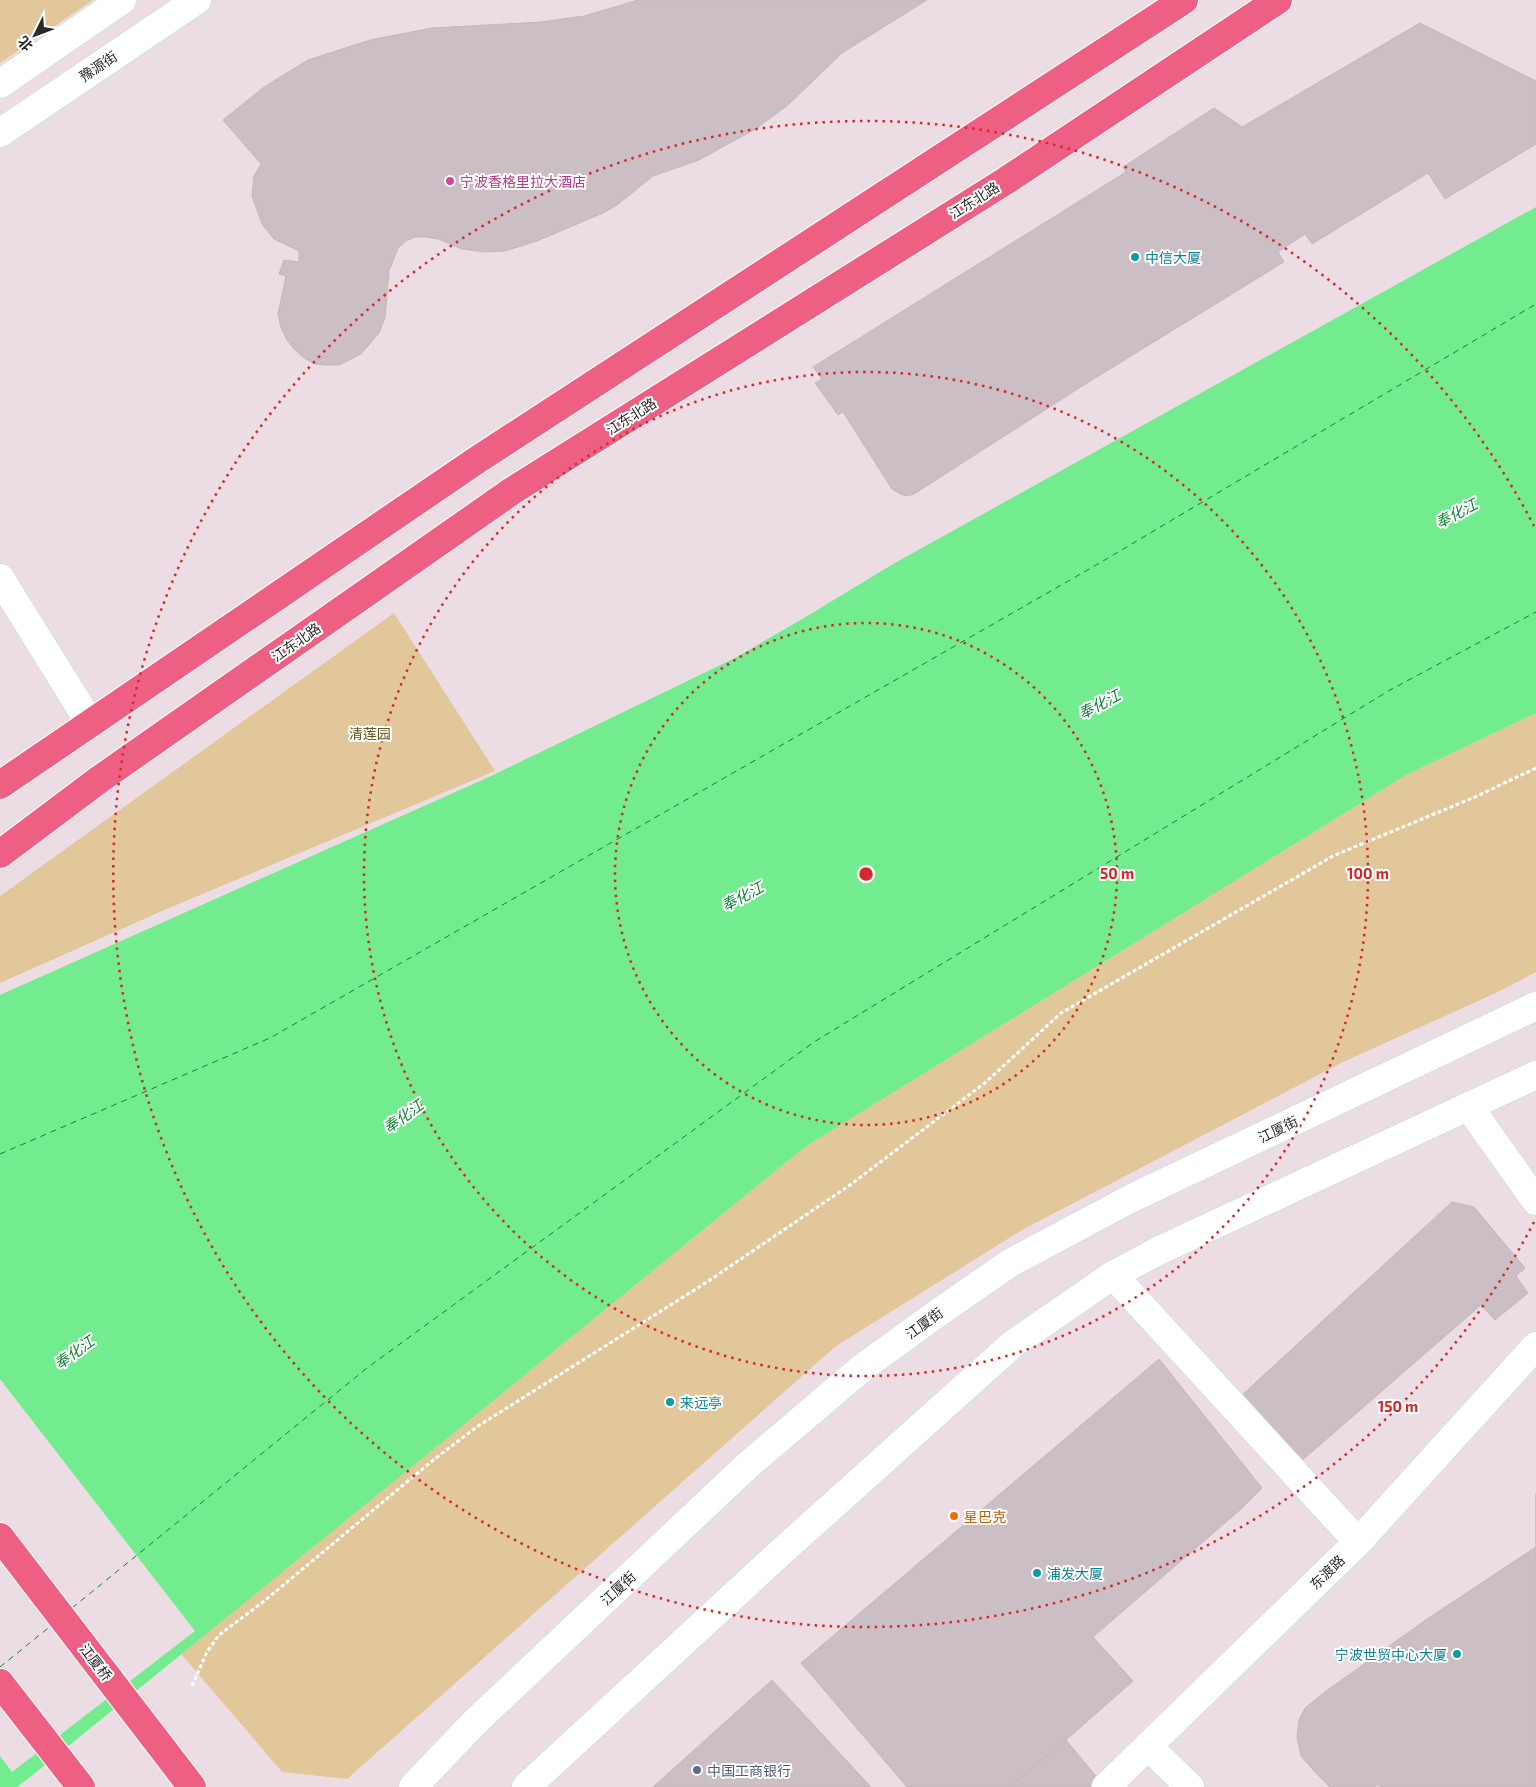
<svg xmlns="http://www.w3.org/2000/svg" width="1536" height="1787" viewBox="0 0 1536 1787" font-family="'Exo 2','Noto Sans SC',sans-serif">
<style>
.green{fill:#e1c79a}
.water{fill:#72ec8f}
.pier{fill:#ecdde4}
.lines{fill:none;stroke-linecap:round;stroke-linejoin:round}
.ferry{stroke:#108436;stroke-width:1;stroke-dasharray:6 5;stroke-linecap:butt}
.building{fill:#cbbec4;stroke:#c7b6bd}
.pedestrian-casing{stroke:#d2e3df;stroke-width:30}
.minor-casing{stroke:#d2e3df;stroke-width:30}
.tertiary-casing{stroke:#d2e3df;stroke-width:30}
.secondary-casing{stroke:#d2e3df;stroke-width:30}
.primary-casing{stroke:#fff;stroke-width:30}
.path{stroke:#fff;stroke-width:3;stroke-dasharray:4 2.5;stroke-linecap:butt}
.pedestrian{stroke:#fff;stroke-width:28}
.minor{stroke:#fff;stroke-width:28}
.tertiary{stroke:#fff;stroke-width:28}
.secondary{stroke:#fff;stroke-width:28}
.primary{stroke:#ed6084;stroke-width:28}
.ring{fill:none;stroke:#d62828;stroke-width:2.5;stroke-dasharray:2.5 5}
.hotel-dot{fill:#d1479c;stroke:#fff;stroke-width:2}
.culture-dot{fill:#0f9aa8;stroke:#fff;stroke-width:2}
.food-dot{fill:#e8710a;stroke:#fff;stroke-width:2}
.service-dot{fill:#5c6f8a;stroke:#fff;stroke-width:2}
.labels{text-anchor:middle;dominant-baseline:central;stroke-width:4;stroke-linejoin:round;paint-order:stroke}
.street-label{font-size:14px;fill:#2a2a2a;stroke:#fff}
.hotel-label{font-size:14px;fill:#b23c85;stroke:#fff;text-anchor:start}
.culture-label{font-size:14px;fill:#0d838f;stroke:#fff;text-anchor:start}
.park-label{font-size:14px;fill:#66551c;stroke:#fff}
.food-label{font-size:14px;fill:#c56008;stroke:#fff;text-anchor:start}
.service-label{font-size:14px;fill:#4e5e75;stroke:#fff;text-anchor:start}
.water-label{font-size:15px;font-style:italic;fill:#108436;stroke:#fff}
.centre{fill:#d62828;stroke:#fff;stroke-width:2.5}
.ring-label{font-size:15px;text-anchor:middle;font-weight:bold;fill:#d62828;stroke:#fff;stroke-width:4;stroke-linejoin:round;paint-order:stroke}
</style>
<rect width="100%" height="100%" fill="#ecdde4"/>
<path class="green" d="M0,0H93L0,63Z
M394,613L495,771L162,911L0,983V896Z
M1536,713V972L1498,992L1343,1062L1022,1230L836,1346L347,1779L282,1772L181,1654L805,1147L1406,775Z"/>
<path class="water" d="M1536,207V713L1406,775L805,1147L29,1778L17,1787H0V995L489,777L735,658L804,618L893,564Z"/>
<path class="pier" d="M0,1379L195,1631L12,1772L0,1756Z"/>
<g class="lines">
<path class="ferry" d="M0,1154L270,1038L1098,564L1536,304
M72,1608L367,1368L814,1042L1390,690L1536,612
M0,1667L52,1625"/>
</g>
<path class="building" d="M638,0H927L842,53L788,105L757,128L699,160L653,176L617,205L603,213L537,241L505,251L485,252L462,249L438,239L426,237H415L406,241L398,248L389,271L385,318L379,333L361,354L339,365H326L315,364L304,358L294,349L287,340L281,328L278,314L286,276L279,274L284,260L299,262V251L274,239L262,224L252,196L254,176L261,164L223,120L264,87L308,60L370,40L432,28L541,22L584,16Z
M1420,23L1536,81V144L1445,199L1428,173L1312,244L1305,234L1278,252L1284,262L1087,383L914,494L907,496L900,494L892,489L843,412L838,415L815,383L822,379L813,367L1126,172L1123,167L1214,108L1242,127Z
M1452,1202L1474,1207L1525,1268L1516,1276L1528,1293L1495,1320L1481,1305L1299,1463L1241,1396Z
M1159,1359L1262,1488L1241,1509L1093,1637L1133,1681L1066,1740L1009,1787H907L801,1663Z
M1536,1494V1787H1380L1378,1785L1375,1787H1330L1315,1772L1301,1756L1297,1737L1299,1720L1305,1708L1329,1689L1427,1619L1536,1547Z
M772,1680L871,1787H653Z
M1066,1740L1105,1787H1009Z"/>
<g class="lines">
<g class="pedestrian-casing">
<path id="pedestrian" d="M1106,1787L1148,1746"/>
</g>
<g class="minor-casing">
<path id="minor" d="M1113,1275L1358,1542
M1190,1787L1148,1746L1358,1542L1536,1346"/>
</g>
<g class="tertiary-casing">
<path id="tertiary" d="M0,84L122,0
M0,133L197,0
M0,578L90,723
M1469,1107L1536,1201"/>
</g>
<g class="secondary-casing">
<path id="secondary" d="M413,1787L474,1723L747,1466L862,1368L935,1315L1010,1263L1130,1199L1536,1006
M526,1787L781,1552L1013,1344L1113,1275L1158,1251L1536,1075"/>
</g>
<g class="primary-casing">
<path id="primary" d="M0,785L477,460L1184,0
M0,854L100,779L512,491L1007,180L1278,0
M0,1537L192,1787
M0,1683L81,1787"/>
</g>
<path class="path" d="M192,1686L207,1652L219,1635L263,1602L432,1461L478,1426L707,1282L850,1185L986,1082L1061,1013L1333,856L1475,797L1536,768"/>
<use href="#pedestrian" class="pedestrian"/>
<use href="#minor" class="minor"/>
<use href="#tertiary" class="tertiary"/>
<use href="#secondary" class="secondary"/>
<use href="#primary" class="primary"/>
</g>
<g class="ring">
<circle cx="866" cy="874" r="251"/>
<circle cx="866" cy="874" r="502"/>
<path d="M1534 1222A753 753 0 1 1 1534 526"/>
</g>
<circle class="hotel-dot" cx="450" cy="181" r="5"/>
<g class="culture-dot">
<circle cx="1135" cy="257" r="5"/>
<circle cx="670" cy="1402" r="5"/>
<circle cx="1037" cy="1573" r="5"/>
<circle cx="1457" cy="1654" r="5"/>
</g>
<circle class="food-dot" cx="954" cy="1516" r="5"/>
<circle class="service-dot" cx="697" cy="1770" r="5"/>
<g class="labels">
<g class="street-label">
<text transform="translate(98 66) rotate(-34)">豫源街</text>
<text transform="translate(974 200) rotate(-32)">江东北路</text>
<text transform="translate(631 416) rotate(-32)">江东北路</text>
<text transform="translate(296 642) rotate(-35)">江东北路</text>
<text transform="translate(1278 1129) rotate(-26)">江厦街</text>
<text transform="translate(924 1323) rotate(-36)">江厦街</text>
<text transform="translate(1327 1572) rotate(-44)">东渡路</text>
<text transform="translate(618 1588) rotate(-43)">江厦街</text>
<text transform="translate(96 1662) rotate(52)">江厦桥</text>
</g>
<g class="hotel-label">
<text x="460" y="181">宁波香格里拉大酒店</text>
</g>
<g class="culture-label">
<text x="1145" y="257">中信大厦</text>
<text x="680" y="1402">来远亭</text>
<text x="1047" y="1573">浦发大厦</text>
<text x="1447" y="1654" text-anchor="end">宁波世贸中心大厦</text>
</g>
<g class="park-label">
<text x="370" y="733">清莲园</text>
</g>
<g class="food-label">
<text x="964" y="1516">星巴克</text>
</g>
<g class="service-label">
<text x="707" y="1770">中国工商银行</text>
</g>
<g class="water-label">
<text transform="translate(1456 513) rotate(-28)">奉化江</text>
<text transform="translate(1099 704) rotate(-28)">奉化江</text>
<text transform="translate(742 896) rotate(-28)">奉化江</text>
<text transform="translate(403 1116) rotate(-36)">奉化江</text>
<text transform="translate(74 1352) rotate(-36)">奉化江</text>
</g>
</g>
<circle cx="866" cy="874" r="8" class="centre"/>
<g class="ring-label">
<text x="1117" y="879">50 m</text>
<text x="1368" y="879">100 m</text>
<text x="1398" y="1412">150 m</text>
</g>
<g transform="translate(35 35) rotate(228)" stroke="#ffffff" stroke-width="4" paint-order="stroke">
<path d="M0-4L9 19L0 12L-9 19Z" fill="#2a2a2a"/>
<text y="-8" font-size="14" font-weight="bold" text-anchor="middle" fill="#2a2a2a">北</text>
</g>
</svg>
